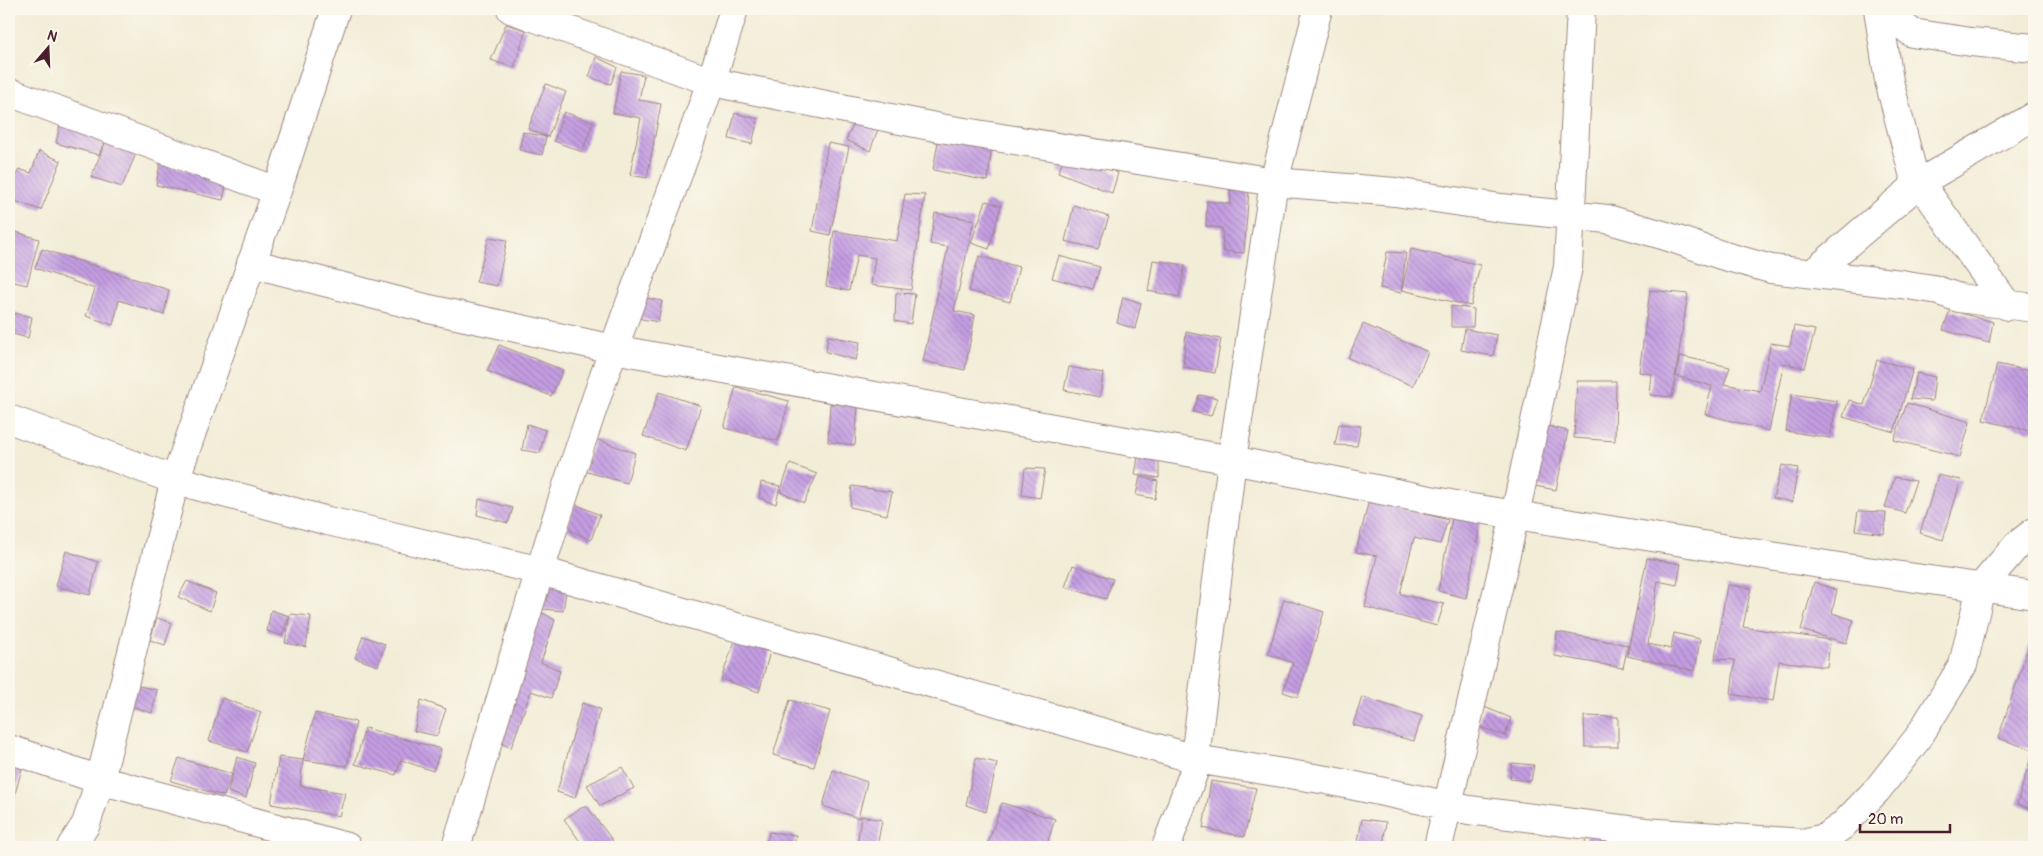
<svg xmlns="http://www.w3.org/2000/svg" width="2043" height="856" viewBox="0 0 2043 856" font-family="Pangolin,sans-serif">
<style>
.building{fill:url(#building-back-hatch)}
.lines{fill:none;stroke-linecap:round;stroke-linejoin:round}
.minor-casing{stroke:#9e8681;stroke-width:30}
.minor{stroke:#fff;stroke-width:28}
</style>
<defs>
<pattern id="building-back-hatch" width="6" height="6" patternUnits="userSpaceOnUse" patternTransform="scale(1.25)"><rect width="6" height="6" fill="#c49ee3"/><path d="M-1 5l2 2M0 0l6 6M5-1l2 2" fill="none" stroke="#a180b8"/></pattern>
</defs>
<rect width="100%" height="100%" fill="#fbf7ec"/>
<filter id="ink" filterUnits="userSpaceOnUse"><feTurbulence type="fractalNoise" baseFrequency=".02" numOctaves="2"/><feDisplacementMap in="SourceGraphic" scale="10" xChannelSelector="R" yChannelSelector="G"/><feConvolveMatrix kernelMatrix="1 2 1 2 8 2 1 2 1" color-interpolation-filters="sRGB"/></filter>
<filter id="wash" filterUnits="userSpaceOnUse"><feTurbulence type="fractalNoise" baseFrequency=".0096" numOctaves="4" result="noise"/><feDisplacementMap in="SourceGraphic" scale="20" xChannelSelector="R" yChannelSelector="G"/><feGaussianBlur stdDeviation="1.12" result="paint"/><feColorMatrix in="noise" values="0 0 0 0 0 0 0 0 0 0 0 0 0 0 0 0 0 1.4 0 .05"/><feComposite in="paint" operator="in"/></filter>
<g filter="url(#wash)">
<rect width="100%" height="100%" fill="#f2edd7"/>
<g id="blocks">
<path class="building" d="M506,24L526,30L514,68L491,60Z
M596,57L617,67L611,84L589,77Z
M621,71L644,75L639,100L661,104L647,178L630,175L641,118L613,113Z
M546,84L566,92L548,137L528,129Z
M564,112L593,122L582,152L554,141Z
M735,113L758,119L752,144L729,139Z
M856,119L878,129L870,151L846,140Z
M60,125L105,138L99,155L56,143Z
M523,132L546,137L542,155L519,150Z
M939,136L992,144L988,181L933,170Z
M106,141L137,151L122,187L91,177Z
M828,143L849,147L830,235L812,231Z
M1068,150L1118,173L1112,193L1058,172Z
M39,151L61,161L41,210L9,199V192L19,169L31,173Z
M160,164L227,180L223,200L156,185Z
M1230,190H1249L1244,253L1223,251L1222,228L1206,226L1207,201L1231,204Z
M905,194L925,195L911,290L871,285L875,258L857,255L849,291L826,286L834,231L897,241Z
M986,201L1001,206L989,249L971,243Z
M1074,205L1109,217L1098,249L1065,241Z
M935,213L974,220L954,311L975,315L965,370L923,361L948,247L930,244Z
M9,230L39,239L27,285L9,281Z
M489,237L507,240L497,286L476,282Z
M42,249L169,290L164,315L119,300L113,325L86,316L95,289L35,268Z
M1411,249L1480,265L1471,306L1402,290Z
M1387,252L1406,253L1401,293L1380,288Z
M979,256L1019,267L1010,302L969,291Z
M1059,256L1100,267L1093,289L1052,278Z
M1153,260L1185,265L1179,297L1148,291Z
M1650,290L1688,294L1672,397L1650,395L1652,374L1639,372Z
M896,293L915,294L911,324L895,321Z
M641,297L662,301L658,322L637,318Z
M1123,297L1141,303L1135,329L1117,323Z
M1451,306L1474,309L1473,327H1451Z
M1950,310L1993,322L1989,343L1943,330Z
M9,312L32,317L28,338L9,333Z
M1363,324L1428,352L1413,386L1348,358Z
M1794,326L1815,330L1805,368L1784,363L1769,431L1705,414L1712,386L1676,376L1680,356L1730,367L1724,384L1760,391L1771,343L1790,346Z
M1465,329L1497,335L1493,356L1461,350Z
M1186,332L1221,339L1215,373L1183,367Z
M828,336L860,342L856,360L826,352Z
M499,345L563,370L551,396L487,371Z
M1877,360L1913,369L1894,432L1843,417L1849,400L1864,405Z
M1997,364L2034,372V432L1983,420Z
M1069,367L1103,373L1100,397L1064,390Z
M1917,373L1935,377L1932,401L1910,399Z
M1577,381H1616L1615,441L1574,438Z
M736,387L789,401L778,441L724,428Z
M659,392L701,406L686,451L643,436Z
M1792,394L1837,401L1830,438L1786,431Z
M1199,395L1217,398L1211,416L1193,412Z
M1907,403L1970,422L1960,457L1894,440Z
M830,404L858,405L855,445L828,442Z
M527,424L545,430L540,453L522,450Z
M1339,424L1361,426L1357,446L1335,445Z
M1547,426L1568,431L1556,490L1535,486Z
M595,439L635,453L627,483L584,471Z
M1138,457L1159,459V478L1135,475Z
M790,464L817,474L804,503L780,492Z
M1782,465L1798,468L1792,502L1773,498Z
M1025,468L1045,469L1040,498L1022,495Z
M1938,475L1961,480L1943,540L1920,533Z
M1140,477L1158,481L1155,499L1136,495Z
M1895,477L1916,481L1905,513L1885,507Z
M761,482L780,486L776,504L759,498Z
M852,486L892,492L887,515L850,507Z
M479,499L513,508L508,523L477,515Z
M1369,500L1448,520L1440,544L1414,538L1400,594L1444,604L1437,626L1365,607L1377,556L1356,552Z
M575,504L600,515L591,540L567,529Z
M1858,511L1886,512L1884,534L1855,530Z
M1453,513L1481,520L1466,598L1438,591Z
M66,551L98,562L90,595L56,586Z
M1647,558L1681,564L1677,585L1658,581L1648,644L1671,649L1674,633L1700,639L1695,671L1627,656Z
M1073,565L1113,579L1106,599L1065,587Z
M187,581L216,593L210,611L178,597Z
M1814,582L1837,590L1832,613L1854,620L1846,643L1801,630Z
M546,583L567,585L563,611L542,609Z
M1727,585L1751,588L1743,627L1830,640L1827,667L1779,661L1773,701L1731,694L1735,660L1715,659Z
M1284,599L1324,612L1298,697L1283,692L1293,663L1268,654Z
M271,610L289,616L282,636L267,631Z
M539,611L555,620L541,662L560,671L551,698L531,691L511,748L492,739Z
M290,614L311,616L306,647L285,643Z
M157,618L172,623L165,645L150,640Z
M2034,631V810L2017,804L2033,750L1998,738Z
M738,632L772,644L759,692L721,679Z
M1557,632L1628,645L1623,668L1555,656Z
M363,636L385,644L378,666L355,658Z
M131,684L157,690L152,713L127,705Z
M1362,697L1422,716L1414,741L1353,725Z
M222,698L261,712L247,752L209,741Z
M421,700L446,709L437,736L414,731Z
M790,700L830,711L814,767L773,755Z
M582,703L600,709L575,798L557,792Z
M1484,707L1511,718L1505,736L1477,726Z
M315,713L356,722L347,766L303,760Z
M1584,716L1618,717V747H1585Z
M365,728L441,749L433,771L401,760L396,775L355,764Z
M237,757L255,763L246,798L228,792Z
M279,757L303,760L300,786L345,793L339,816L271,804Z
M179,758L232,774L224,796L171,781Z
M976,758L997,763L986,812L966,805Z
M1512,763L1534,765L1531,781L1510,779Z
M9,765L22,768L11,809L9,808Z
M622,767L634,788L600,806L587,785Z
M833,770L867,782L858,818L823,806Z
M1211,781L1256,788L1244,837L1203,828Z
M1002,803L1055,819L1046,847H1002L988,843Z
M586,805L613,841L606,847H584L564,819Z
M861,816L882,820L877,847H857Z
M1362,819L1386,822L1383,847H1357Z
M769,832L796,835L794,847H766Z
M1588,833L1607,837L1604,847H1584Z"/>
</g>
</g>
<g filter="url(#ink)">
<use href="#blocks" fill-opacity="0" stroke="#9e8681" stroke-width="1"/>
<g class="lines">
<g class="minor-casing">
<path id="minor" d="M511,9L712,82L940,128L1274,182L1395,192L1501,208L1607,219L1666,236L1721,255L1771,269L1901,284L1933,289L1959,298L2034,308
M1878,9L1889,81L1913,173L2008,306
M1883,9L1912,33L1971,42L2034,48
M9,92L277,191
M251,263L429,309L613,349L1232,460L1460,506L1839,567L2034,595
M1813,273L1919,183L2034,116
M9,419L175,480L328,521L541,571L1195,759L1327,780L1469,810L1645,832L1803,843L1825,838L1842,826L1877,790L1918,738L1963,665L1981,587L2017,545L2034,532
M9,749L100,780L347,847
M71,847L86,824L100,780L175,480L277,191L336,9
M456,847C507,680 555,512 614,348C654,234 700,124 734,9
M1166,847L1193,774L1232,460L1274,182L1318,9
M1438,847L1515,515L1568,267L1581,9"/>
</g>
<use href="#minor" class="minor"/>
</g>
</g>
<rect width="2043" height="856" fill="none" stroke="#fbf7ec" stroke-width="30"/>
<g transform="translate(48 48) rotate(19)" stroke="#fbf7ec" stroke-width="4" paint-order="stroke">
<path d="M0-4L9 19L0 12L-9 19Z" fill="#4a1f2b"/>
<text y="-8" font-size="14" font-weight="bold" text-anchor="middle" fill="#4a1f2b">N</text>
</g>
<path d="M1860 824v8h90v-8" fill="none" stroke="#4a1f2b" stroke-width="2.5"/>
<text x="1868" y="824" font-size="15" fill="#4a1f2b" stroke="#fbf7ec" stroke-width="4" paint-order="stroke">20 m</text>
</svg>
